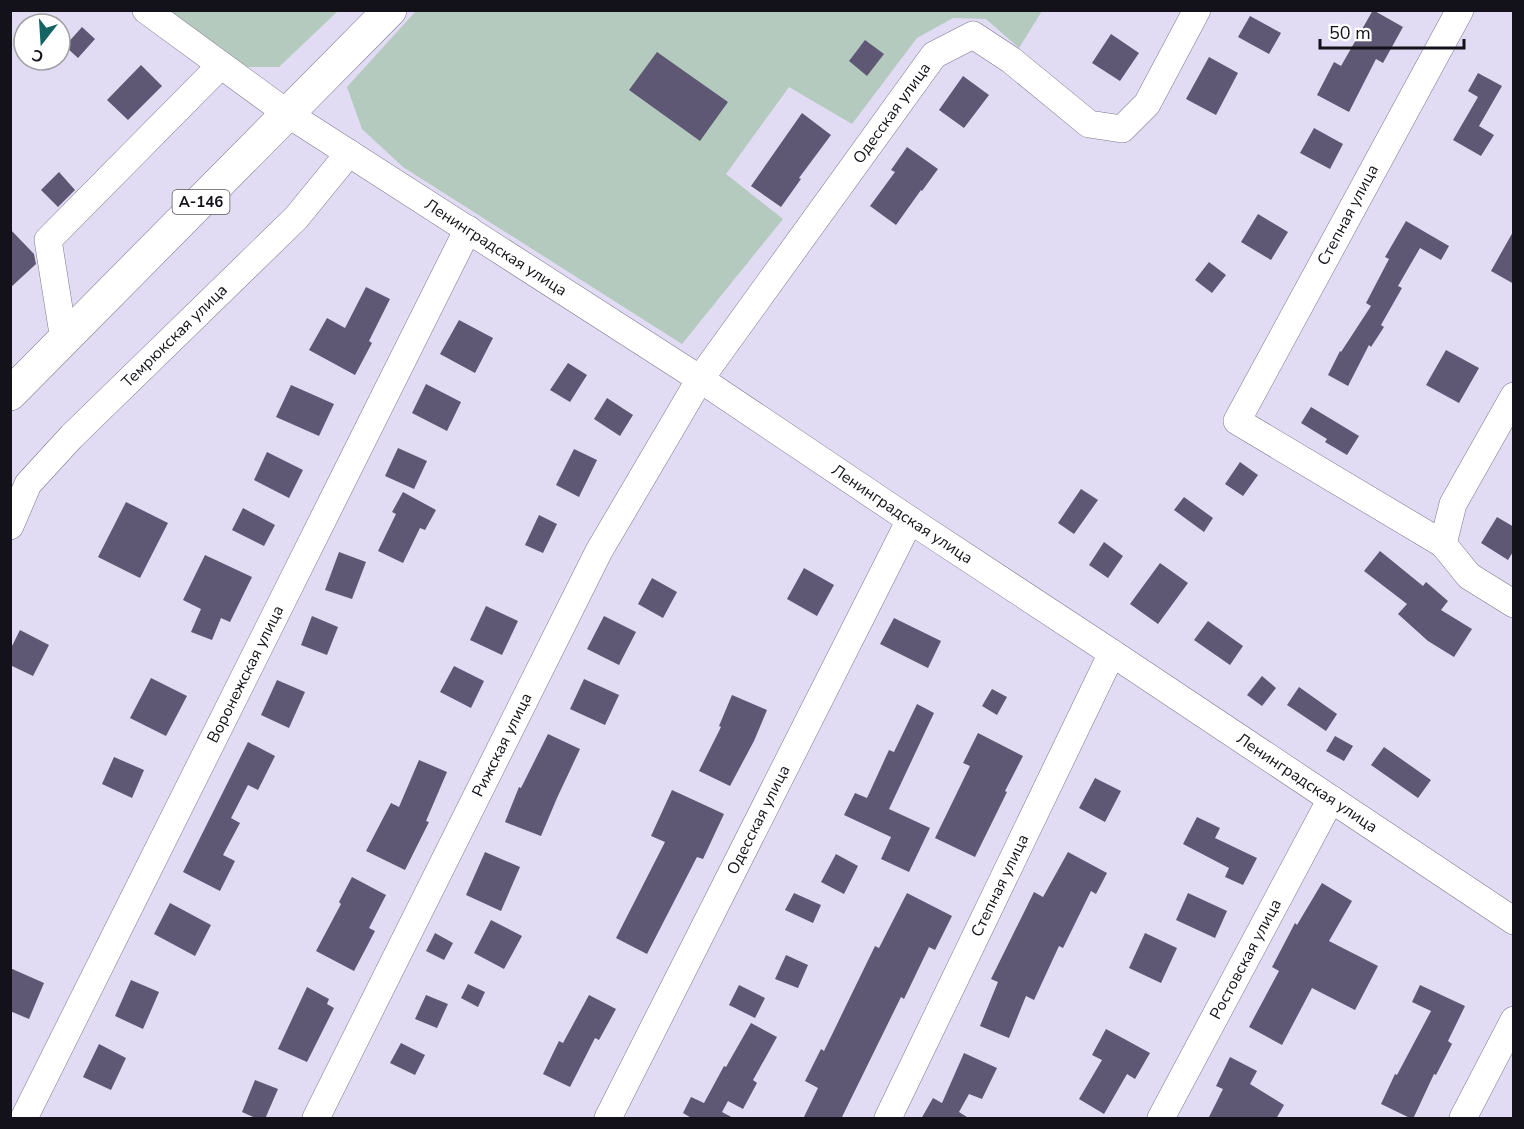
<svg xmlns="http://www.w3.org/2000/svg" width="1524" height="1129" viewBox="0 0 1524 1129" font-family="'Nunito Sans',sans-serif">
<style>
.green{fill:#b5cabe}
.building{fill:#5f5874}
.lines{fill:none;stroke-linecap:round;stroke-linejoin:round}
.minor-casing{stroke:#7c778d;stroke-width:28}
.highway-casing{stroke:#7c778d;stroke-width:34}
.minor{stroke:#fff;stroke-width:27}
.highway{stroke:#fff;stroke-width:33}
.labels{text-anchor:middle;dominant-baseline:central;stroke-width:6;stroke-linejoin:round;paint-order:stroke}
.shield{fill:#fff;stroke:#5a585e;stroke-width:1.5}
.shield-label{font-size:15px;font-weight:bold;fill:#131119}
.street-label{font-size:16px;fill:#131119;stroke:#fff}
</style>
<rect width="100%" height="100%" fill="#e1dbf3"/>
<path class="green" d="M169,11H338L279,67H246Z
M416,11H1042L1019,48L986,19L953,18L917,38L852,124L789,87L726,174L783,219L682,344L403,167L362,129L347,87Z"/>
<path class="building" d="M1373,10L1403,27L1383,63L1376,59L1349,112L1317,95L1334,62L1341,66Z
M1250,16L1281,33L1269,54L1238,37Z
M82,27L95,39L78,58L65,46Z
M1111,34L1139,53L1120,81L1092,63Z
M865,40L884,54L867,76L849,61Z
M657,52L728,102L700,141L629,90Z
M1209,57L1238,73L1216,115L1186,99Z
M141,65L162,86L128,120L107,100Z
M1478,73L1502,86L1479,126L1494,135L1481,156L1453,140L1478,97L1468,91Z
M963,76L989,95L964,128L939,110Z
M802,113L831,135L799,178L801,179L781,207L751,186Z
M1314,128L1343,144L1330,169L1300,153Z
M907,147L938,169L922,191L921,190L896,225L870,206L895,172L891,170Z
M59,172L75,190L58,207L41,190Z
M1258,214L1288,232L1271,260L1241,242Z
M1406,221L1449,246L1441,260L1420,248L1398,286L1402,288L1381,325L1384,327L1371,347L1369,345L1348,386L1328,375L1340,351L1341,352L1371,306L1366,303L1389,259L1385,257Z
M10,229L34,254L36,264L10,288Z
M1514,230V284L1491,271Z
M1209,262L1226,275L1212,293L1195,280Z
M366,287L390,299L369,341L372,343L355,375L309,350L327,318L345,328Z
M459,320L493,338L475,373L440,354Z
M1446,350L1479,368L1459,403L1426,385Z
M568,363L587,375L570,402L550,390Z
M426,384L461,402L447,431L412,413Z
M291,385L334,404L319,436L276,417Z
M607,398L633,415L620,436L594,419Z
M1311,407L1359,436L1347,455L1325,442L1327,439L1301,423Z
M398,448L427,461L414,489L385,476Z
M574,449L597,460L579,497L556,485Z
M267,452L303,470L289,498L254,480Z
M1240,462L1258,475L1243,496L1225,484Z
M1081,489L1098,500L1074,534L1058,523Z
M403,492L436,510L425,530L420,528L403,563L378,551L396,514L392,512Z
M1184,497L1213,518L1204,532L1174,510Z
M126,502L168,523L140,578L98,557Z
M243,508L275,525L264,546L232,530Z
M539,515L557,524L543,553L525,545Z
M1497,517L1514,527V550L1508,560L1481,543Z
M1104,542L1123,556L1108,578L1089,565Z
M1380,551L1423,586L1426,582L1448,601L1441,610L1472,629L1454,657L1428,641L1398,614L1407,604L1364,571Z
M339,552L366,562L352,599L325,590Z
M205,555L252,577L230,622L221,618L212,640L191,632L201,609L183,600Z
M1160,563L1188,583L1158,624L1130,604Z
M804,568L834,585L817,616L787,599Z
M652,578L677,592L663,618L638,604Z
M486,606L518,621L502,655L470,640Z
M312,616L338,627L327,655L301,645Z
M604,616L636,632L619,665L587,649Z
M894,618L941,641L928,668L880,644Z
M1208,621L1243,646L1230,665L1194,640Z
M20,630L49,645L33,676L10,665V650Z
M454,666L484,681L471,708L440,692Z
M1262,676L1276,688L1262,706L1247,695Z
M151,678L187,696L166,736L130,718Z
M584,679L619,695L605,725L570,709Z
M277,680L305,692L289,728L261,715Z
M1299,687L1337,714L1326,731L1287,705Z
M992,689L1007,697L997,715L982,706Z
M732,695L767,710L754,741L730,786L699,771L721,727L719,726Z
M917,704L934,713L889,809L930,828L909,872L881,859L891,837L844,815L855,793L867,798L889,750L894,752Z
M978,733L1023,756L1005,791L1007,792L975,857L935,838L970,766L963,763Z
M548,734L580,749L557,798L541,836L505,822L519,787L521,788Z
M1335,736L1353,746L1344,761L1326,751Z
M248,742L275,756L258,790L248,785L231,818L240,823L223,855L235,861L220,891L183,872Z
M1384,747L1431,780L1418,798L1371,765Z
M114,757L144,770L132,798L102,784Z
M419,760L447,772L426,821L429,822L405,870L366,851L391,803L399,807Z
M1095,778L1121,791L1105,822L1079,808Z
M672,790L724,814L703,859L697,857L647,954L616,938L665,842L651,836Z
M1197,817L1220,828L1215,838L1257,858L1243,885L1225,877L1229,868L1183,844Z
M485,852L520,867L501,911L466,895Z
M1068,852L1107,873L1096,894L1091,891L1063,948L1059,946L1034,1000L1026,996L1009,1038L980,1026L998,982L991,979L1034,892L1043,897Z
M836,854L858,866L844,894L821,882Z
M352,877L386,895L369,928L375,931L354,971L316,951L341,904L339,902Z
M1322,883L1352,901L1329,941L1378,966L1355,1010L1312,988L1282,1045L1249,1027L1279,971L1272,967L1295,923L1297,925Z
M794,893L821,905L813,923L785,910Z
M907,893L952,916L935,950L929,947L904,999L901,997L841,1119H803L818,1088L805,1081L821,1049L824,1051L875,946L879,948Z
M1188,893L1227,911L1215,938L1176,920Z
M170,903L211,925L195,956L154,934Z
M491,920L522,936L504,969L474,953Z
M435,933L453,943L444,960L426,951Z
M1145,933L1177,948L1161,983L1129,968Z
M786,955L808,965L798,988L775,979Z
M10,968L44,983L29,1019L10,1011Z
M131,980L159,992L143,1029L115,1016Z
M468,984L485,992L478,1007L461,998Z
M739,985L765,998L755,1018L729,1005Z
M1420,985L1465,1006L1448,1041L1452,1044L1436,1075L1434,1074L1413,1119H1412L1381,1104L1395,1074L1397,1075L1431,1011L1412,1002Z
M307,987L329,999L327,1004L334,1008L307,1062L278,1049Z
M426,995L448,1004L437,1028L415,1019Z
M589,995L616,1009L599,1040L595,1038L570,1087L543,1074L559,1041L563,1043Z
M751,1023L777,1037L753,1080L757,1083L743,1109L728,1101L722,1112L735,1119H693L683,1113L691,1097L704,1103L724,1066L726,1067Z
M1106,1029L1150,1053L1135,1079L1127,1074L1104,1114L1079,1099L1102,1060L1092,1055Z
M401,1043L425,1055L415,1075L390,1063Z
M99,1044L126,1058L111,1090L83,1077Z
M964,1053L997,1068L982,1099L969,1094L959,1112L970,1119H921L933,1098L942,1103Z
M1230,1057L1257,1071L1250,1084L1284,1105L1276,1119H1208L1223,1089L1216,1086Z
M255,1080L278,1089L265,1119H258L242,1112Z"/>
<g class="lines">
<g class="minor-casing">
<g id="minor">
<path id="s1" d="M146,10L288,114L700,379L910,520L1112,653L1514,921"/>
<path d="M1460,10L1237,421L1443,544L1469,576L1514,604"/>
<path d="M64,340L48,240L221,65"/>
<path id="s2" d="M10,526L28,484L72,436L296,218L349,153"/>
<path d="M1443,544L1453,504L1514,396"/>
<path id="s3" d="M24,1118L468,229"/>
<path id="s4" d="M316,1118L599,551L700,379L934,55L973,35L1011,60L1089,124L1122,129L1147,104L1197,10"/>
<path id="s5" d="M608,1118L910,520"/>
<path id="s6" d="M888,1118L1112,653"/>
<path id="s7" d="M1161,1118L1331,799"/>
<path d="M1463,1118L1514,1020"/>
</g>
</g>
<g class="highway-casing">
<path id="highway" d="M10,394L390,10"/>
</g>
<use href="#minor" class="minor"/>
<use href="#highway" class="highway"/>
</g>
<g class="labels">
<rect class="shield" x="172.5" y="190" width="57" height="24" rx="4.5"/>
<g class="shield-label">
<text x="201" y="202">А-146</text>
</g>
<g class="street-label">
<text stroke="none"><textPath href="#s4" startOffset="1161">Одесская улица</textPath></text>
<text transform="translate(1348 215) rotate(-62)">Степная улица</text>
<text stroke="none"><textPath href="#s1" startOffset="423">Ленинградская улица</textPath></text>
<text stroke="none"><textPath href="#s2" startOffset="254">Темрюкская улица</textPath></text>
<text stroke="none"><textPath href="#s1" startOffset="909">Ленинградская улица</textPath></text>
<text stroke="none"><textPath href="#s3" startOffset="496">Воронежская улица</textPath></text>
<text stroke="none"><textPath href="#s4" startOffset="417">Рижская улица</textPath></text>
<text stroke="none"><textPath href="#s1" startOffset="1395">Ленинградская улица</textPath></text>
<text stroke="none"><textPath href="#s5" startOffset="334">Одесская улица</textPath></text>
<text stroke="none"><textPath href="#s6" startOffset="258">Степная улица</textPath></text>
<text stroke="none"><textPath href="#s7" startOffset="180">Ростовская улица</textPath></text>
</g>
</g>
<rect width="1524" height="1129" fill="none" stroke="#131119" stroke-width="24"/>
<g transform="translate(42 42) rotate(197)"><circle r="28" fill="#ffffff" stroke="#a1a0a3" stroke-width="1.5"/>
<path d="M0-4.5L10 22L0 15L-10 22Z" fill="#156464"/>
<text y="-9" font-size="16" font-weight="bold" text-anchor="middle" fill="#131119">С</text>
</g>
<path d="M1320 39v9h144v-9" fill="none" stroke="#131119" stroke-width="3"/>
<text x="1329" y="39" font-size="18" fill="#131119" stroke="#ffffff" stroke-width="4.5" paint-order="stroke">50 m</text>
</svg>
